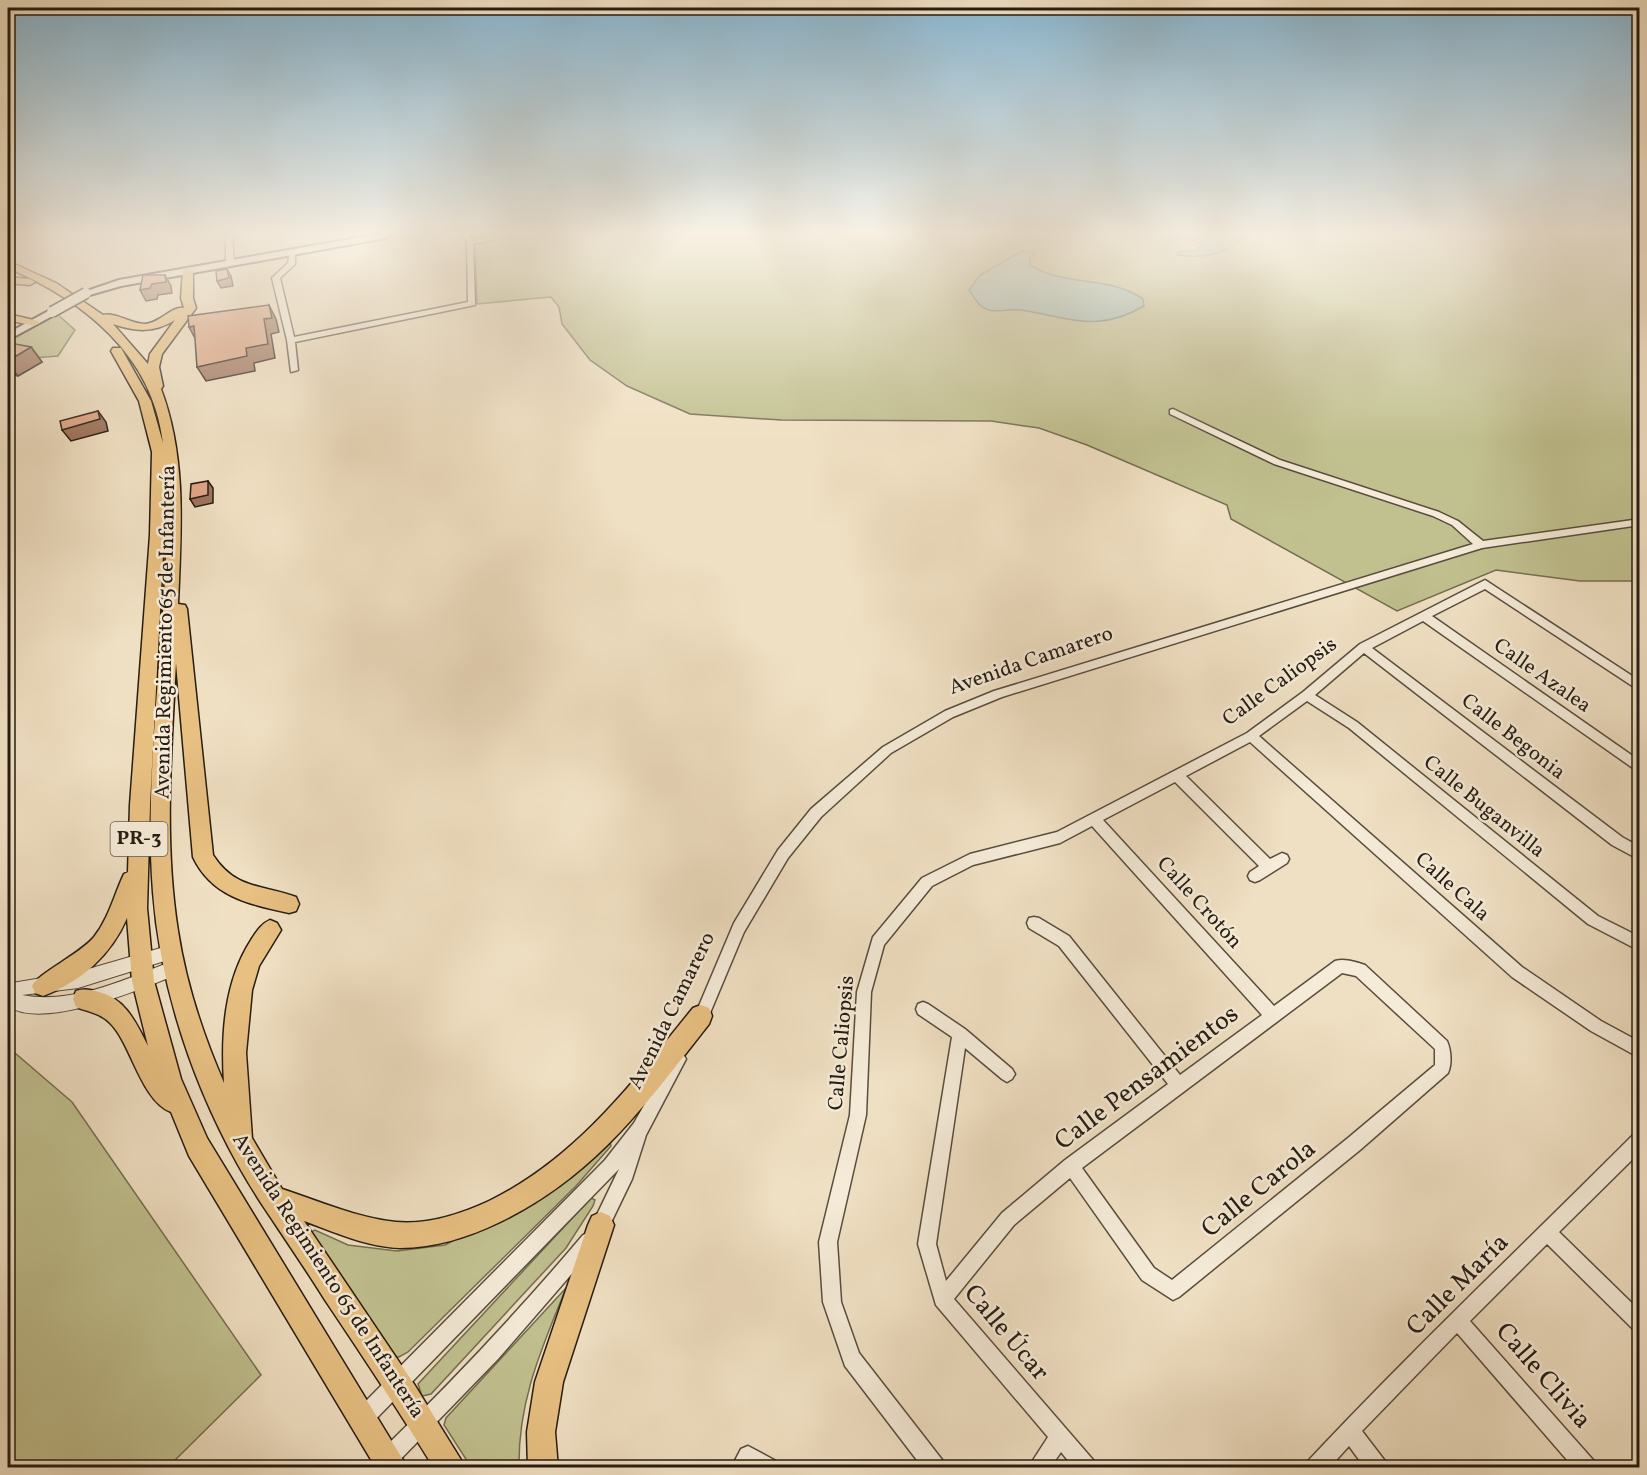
<svg xmlns="http://www.w3.org/2000/svg" width="1647" height="1475" viewBox="0 0 1647 1475" font-family="Vollkorn,serif">
<style>
.green{fill:#c1c08f;stroke:#746e50;stroke-width:1.5}
.water{fill:#9abdb6;stroke:#6c7d74;stroke-width:1.5}
.lines{fill:none;stroke-linecap:round;stroke-linejoin:round}
.minor-casing{stroke:#584d3e;stroke-width:3}
.tertiary-casing{stroke:#584d3e;stroke-width:2}
.secondary-casing{stroke:#261c12;stroke-width:4}
.primary-casing{stroke:#261c12;stroke-width:3}
.minor{fill:#f5ebd8;fill-rule:evenodd}
.tertiary{fill:#f5ebd8;fill-rule:evenodd}
.secondary{fill:#f5ebd8;fill-rule:evenodd}
.primary{fill:#e8c082;fill-rule:evenodd}
.secondary-bridge-casing{stroke:#261c12;stroke-width:13;stroke-linecap:butt}
.secondary-bridge{stroke:#f5ebd8;stroke-width:10}
.wall{fill:#c28e72;stroke:#261c12;stroke-width:1.5}
.shaded-wall{fill:#9e745d;stroke:#261c12;stroke-width:1.5}
.building{fill:#e1a585;stroke:#261c12;stroke-width:1.5}
.labels{text-anchor:middle;dominant-baseline:central;stroke-width:5;stroke-linejoin:round;paint-order:stroke}
.shield{fill:#f5ebd8;stroke:#645a4d;stroke-width:1.5}
.shield-label{font-size:20px;font-weight:bold;fill:#261c12}
.street-label{font-size:21px;fill:#261c12;stroke:#f5ebd8}
.near-street-label{font-size:26px;fill:#261c12;stroke:#f5ebd8}
</style>
<rect width="100%" height="100%" fill="#f0e0c3"/>
<filter id="stains"><feTurbulence type="fractalNoise" baseFrequency=".00333" numOctaves="4"/><feColorMatrix values="0 0 0 0 .2 0 0 0 0 .09 0 0 0 0 .02 0 0 0 .5 -.17"/></filter>
<radialGradient id="worn" r=".72"><stop offset=".6" stop-color="#630" stop-opacity="0"/><stop offset="1" stop-color="#630" stop-opacity=".3"/></radialGradient>
<path class="green" d="M471,235H1639V581H1580L1496,570L1397,611L1231,519L1227,505L1087,445L1039,428L991,421L781,420L690,414L627,386L590,360L562,324L559,307L551,297L477,304L475,249Z
M57,314L75,330L58,356L8,360V341Z
M8,1047L72,1102L261,1375L168,1467H8Z
M610,1141L611,1146L576,1186L408,1352L399,1357L393,1356L309,1233L315,1230L348,1245L397,1251L445,1245L511,1211Z
M591,1198L595,1200L593,1206L566,1248L431,1394L422,1396L418,1384Z
M566,1288C542,1348 518,1400 519,1467H471L444,1425L446,1418Z"/>
<path class="water" d="M1152,235H1240L1241,240C1224,255 1200,258 1178,255V252L1195,251L1204,244L1183,238L1178,239V241Z
M1022,251L1035,254L1030,258V265C1065,287 1109,275 1143,299L1144,306C1096,334 1069,317 1021,310C1010,308 993,314 984,308C978,305 973,296 969,290L980,275Z"/>
<g class="lines">
<g class="minor-casing">
<path id="minor" d="M226,235H232L234,262L230,264L226,262Z
M463,235H469L472,241L504,235H515L473,244L475,305L295,342L298,370L291,372L287,340L272,278L288,263L290,251L295,252V264L280,278L294,337L468,302L467,243Z
M1173,409L1280,460L1439,512L1458,521L1483,541L1640,519V525L1482,548L1002,697L953,717L891,753L821,817L788,858L744,932L705,1025L700,1027L695,1025L693,1020L734,923L778,850L811,809L883,747L945,711L994,691L1473,544L1452,525L1433,516L1274,464L1170,414V410Z
M1485,580L1640,681V691L1485,589L1432,616L1640,761V773L1423,621L1372,648L1622,837L1640,847V860L1612,845L1364,653L1315,695L1357,722L1598,916L1640,937V951L1588,924L1349,728L1307,701L1259,736L1522,967L1601,1021L1640,1042V1058L1591,1031L1512,977L1250,742L1186,776L1270,859L1282,853L1287,855L1289,859L1287,863L1260,880L1255,882L1250,880L1248,876L1250,872L1259,866L1175,782L1103,820L1274,1006L1335,961C1344,958 1356,962 1365,965L1447,1041C1451,1050 1452,1064 1448,1073L1360,1150L1179,1297L1173,1300L1142,1280L1070,1178L1014,1225L954,1299L1094,1461L1097,1468H1074L1061,1452L1050,1468H1028L1048,1437L936,1305L918,1244L952,1037L918,1014L916,1009L918,1004L923,1002L928,1004L965,1029L1012,1069L1015,1074L1012,1079L1007,1082L1002,1079L965,1048L936,1244L946,1281L1002,1213L1065,1160L1168,1084L1059,946L1029,928L1027,923L1029,918L1034,917L1039,918L1069,936L1180,1075L1262,1015L1092,826L1060,843L973,865L932,886L884,945L871,992L866,1115L837,1242L841,1302L859,1353L943,1461L946,1468H923L845,1366L823,1302L819,1242L850,1115L857,992L873,937L922,878L970,854L1057,832L1247,733L1303,692L1360,644ZM1342,973L1356,976L1435,1049V1065L1348,1138L1172,1280L1154,1268L1082,1168Z
M678,1051L683,1054L686,1059L646,1135L632,1179L606,1233L600,1236L594,1233L591,1227L619,1169L370,1425L363,1428L356,1425L353,1418L356,1411L605,1160L634,1123L673,1054Z
M1640,1132V1152L1559,1232L1640,1311V1333L1634,1330L1547,1244L1470,1321L1594,1461L1597,1468H1574L1457,1333L1362,1431L1385,1461L1388,1468H1365L1349,1446L1329,1468H1305L1308,1461C1413,1349 1525,1243 1634,1134Z
M589,1232L595,1235L598,1241L595,1247L498,1359L394,1466L390,1468L380,1466L377,1459L380,1452C451,1383 519,1311 583,1235Z
M748,1446L776,1461L779,1468H731L741,1449Z"/>
</g>
<g class="tertiary-casing">
<path id="tertiary" d="M171,945L177,947L179,952L177,957L171,959L78,988L22,995C73,1005 129,978 175,960L181,963L183,968L181,973C144,988 42,1031 8,1006V981L12,983L78,972Z"/>
</g>
<g class="secondary-casing">
<path id="secondary" d="M373,235H391L386,238L121,286L86,296L81,293L119,280Z
M52,309L56,310V314L8,340V333Z"/>
</g>
<g class="primary-casing">
<path id="primary" d="M8,261L56,283L103,315C116,312 131,324 145,324C160,323 173,305 184,308L181,298L183,270L188,267L193,270V298L196,308L162,354L159,367L163,386L161,389C187,458 181,531 178,604L185,605L187,609L213,855C236,890 261,884 296,897L299,904L296,911L289,913C249,904 212,897 193,857L176,663C171,752 164,843 178,931C186,983 203,1035 224,1083C221,1035 224,982 251,940C257,931 261,924 270,920L277,923L281,930L259,966L252,990L246,1053L252,1138L282,1189C319,1201 357,1218 396,1222C428,1225 461,1214 489,1201C577,1158 633,1082 693,1008L701,1005L709,1008L712,1016L709,1024C645,1105 596,1175 500,1222C469,1237 435,1248 400,1248C367,1247 334,1232 304,1221L414,1384L466,1468H434C399,1411 362,1355 325,1300C305,1268 283,1236 263,1206C203,1114 161,1001 153,892C142,750 173,608 166,466L164,535L150,805L147,908L154,981L181,1079L207,1138L408,1468H376L189,1156L171,1112C141,1101 131,1043 110,1023C100,1013 89,1012 76,1007L73,999L76,991C85,988 90,990 99,992C126,999 136,1023 148,1046L132,981L127,918C111,955 81,982 43,996L35,993L32,986C37,974 80,954 94,937C109,918 114,895 124,874L128,872L130,805L150,535L152,452L139,401L111,351L113,348H121L151,401L163,443C153,355 83,300 8,268ZM175,320L150,354L148,364L113,324C136,332 154,333 175,320Z
M8,277L30,279L35,282L30,285L8,283Z
M8,314L38,321L40,323L34,326L8,320Z
M601,1212L610,1216L614,1225L563,1382L555,1432L558,1468H528L527,1432L535,1382L588,1225L592,1216Z"/>
</g>
<use href="#minor" class="minor"/>
<use href="#tertiary" class="tertiary"/>
<use href="#secondary" class="secondary"/>
<use href="#primary" class="primary"/>
<g class="secondary-bridge-casing">
<path id="secondary-bridge" d="M52,312L86,293"/>
</g>
<use href="#secondary-bridge" class="secondary-bridge"/>
</g>
<path class="wall" d="M31,347L42,362L18,376L8,374V348Z"/>
<path class="shaded-wall" d="M227,269L231,276L233,286L221,288L217,281Z
M165,275L171,286L172,293L158,295L157,299L146,301L140,290L152,284Z
M269,305L276,319L279,332L271,334L275,358L254,363L255,371L206,381L197,367L264,319Z
M194,326L197,342L189,327Z
M31,347L42,362L18,376L8,363V361Z
M98,411L106,422L108,431L71,441L62,430Z
M208,481L213,488V503L195,507L190,499Z"/>
<path class="building" d="M227,269L229,278L217,281L216,271Z
M143,275H165L166,282L152,284L150,288L140,290Z
M269,305L272,318L264,319L268,344L246,348L247,356L197,367L194,326L189,327L188,316Z
M15,344L31,347L8,361V348Z
M98,411L100,419L62,430L60,421Z
M208,481V495L190,499L191,484Z"/>
<linearGradient id="sky" x2="0" y2="1"><stop stop-color="#89b8d4"/><stop offset="0.53" stop-color="#f8f1e4"/><stop offset="1" stop-color="#f8f1e4" stop-opacity="0"/></linearGradient>
<rect width="1647" height="441" fill="url(#sky)"/>
<g class="labels">
<rect class="shield" x="110.5" y="822" width="57" height="34" rx="4.5"/>
<g class="shield-label">
<text x="139" y="839">PR-3</text>
</g>
<g class="street-label">
<text transform="translate(166 632) rotate(-89)">Avenida Regimiento 65 de Infantería</text>
<text transform="translate(1031 661) rotate(-19)">Avenida Camarero</text>
<text transform="translate(1542 676) rotate(35)">Calle Azalea</text>
<text transform="translate(1280 682) rotate(-36)">Calle Caliopsis</text>
<text transform="translate(1513 737) rotate(38)">Calle Begonia</text>
<text transform="translate(1484 807) rotate(39)">Calle Buganvilla</text>
<text transform="translate(1452 887) rotate(42)">Calle Cala</text>
<text transform="translate(1199 903) rotate(48)">Calle Crotón</text>
<text transform="translate(672 1011) rotate(-64)">Avenida Camarero</text>
<text transform="translate(842 1043) rotate(-85)">Calle Caliopsis</text>
<text transform="translate(328 1276) rotate(57)">Avenida Regimiento 65 de Infantería</text>
</g>
<g class="near-street-label">
<text transform="translate(1147 1078) rotate(-37)">Calle Pensamientos</text>
<text transform="translate(1259 1189) rotate(-39)">Calle Carola</text>
<text transform="translate(1458 1285) rotate(-45)">Calle María</text>
<text transform="translate(1006 1333) rotate(50)">Calle Úcar</text>
<text transform="translate(1543 1376) rotate(49)">Calle Clivia</text>
</g>
</g>
<rect width="1647" height="1475" fill="none" stroke="#f0e0c3" stroke-width="30"/>
<rect x="9" y="9" width="1629" height="1457" fill="none" stroke="#261c12" stroke-width="3"/>
<rect x="15" y="15" width="1617" height="1445" fill="none" stroke="#261c12" stroke-width="1.5"/>
<rect width="100%" height="100%" filter="url(#stains)"/>
<rect width="100%" height="100%" fill="url(#worn)"/>
</svg>
